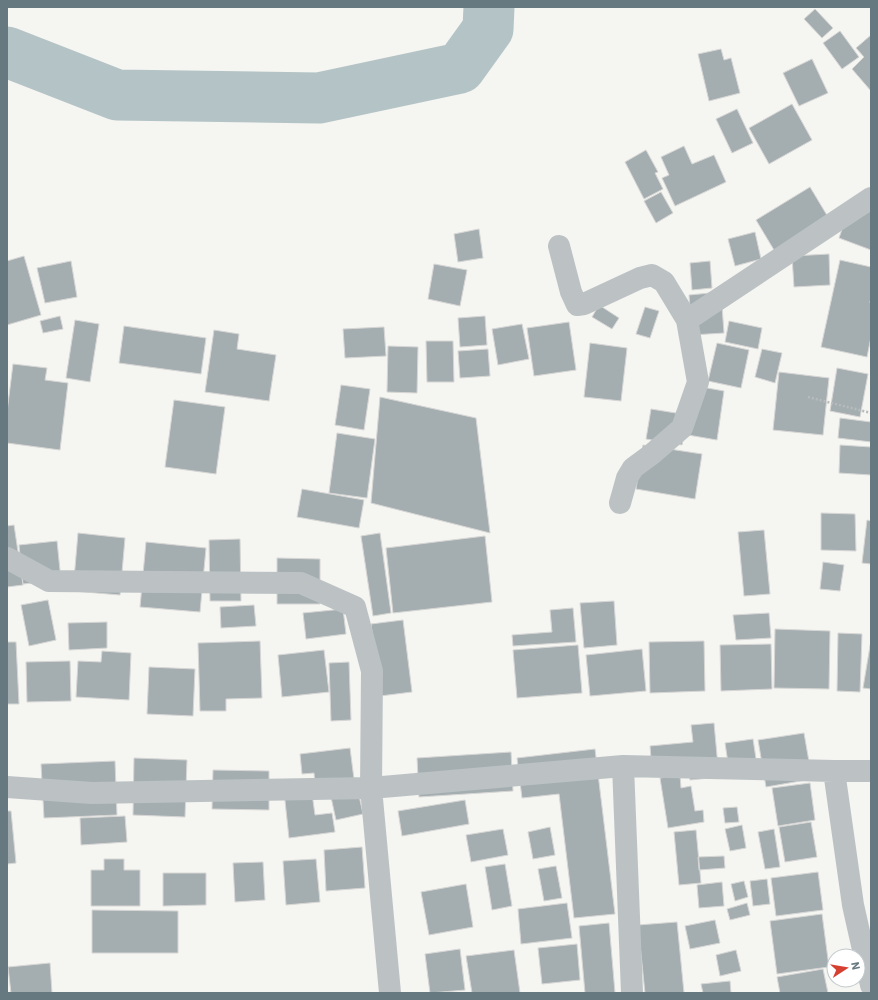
<svg xmlns="http://www.w3.org/2000/svg" width="878" height="1000" viewBox="0 0 878 1000" font-family="'IBM Plex Sans',sans-serif">
<style>
.lines{fill:none;stroke-linecap:round;stroke-linejoin:round}
.river{stroke:#b4c3c5;stroke-width:51}
.building{fill:#a4aeb1;stroke:#d7d6d5}
.path{stroke:#b7bbbc;stroke-width:2.5;stroke-dasharray:2 2;stroke-linecap:butt}
.minor{stroke:#bcc2c4;stroke-width:22}
</style>
<rect width="100%" height="100%" fill="#f5f5f2"/>
<g class="lines">
<path class="river" d="M7,52L117,95L319,98L460,68L488,29L489,7"/>
</g>
<path class="building" d="M815,9L833,28L822,38L804,19Z
M840,31L859,57L842,69L823,43Z
M871,35V91L852,69L864,57L856,48Z
M721,49L724,60L731,58L740,93L709,101L698,54Z
M812,59L828,93L799,106L783,73Z
M792,104L812,140L769,164L749,128Z
M737,109L753,143L732,153L716,119Z
M684,146L692,164L714,155L726,182L675,206L662,178L669,175L661,157Z
M646,150L658,172L655,173L663,189L644,199L625,162Z
M810,187L834,227L780,260L756,220Z
M661,192L673,213L656,223L644,201Z
M853,198L871,204V250L839,238Z
M479,229L483,258L458,262L454,234Z
M755,232L761,259L735,266L728,239Z
M829,254L830,285L794,287L792,256Z
M24,256L41,315L7,325V261Z
M840,260L871,267V296L870,303L871,304V337L867,357L821,347Z
M71,261L77,297L45,303L37,268Z
M710,261L712,288L692,290L690,263Z
M434,264L467,270L460,306L428,299Z
M721,292L724,333L692,335L689,295Z
M599,305L619,318L612,329L592,317Z
M645,307L659,311L650,338L636,334Z
M60,316L63,329L43,333L40,321Z
M485,316L487,345L460,347L458,318Z
M75,320L99,324L90,382L66,378Z
M729,321L762,328L758,349L725,342Z
M569,322L576,370L534,376L527,328Z
M522,324L529,359L498,365L492,329Z
M124,326L206,338L201,374L119,363Z
M384,327L386,356L345,358L343,329Z
M214,330L239,334L237,349L276,355L269,401L205,392Z
M426,341H453L454,382H427Z
M590,343L627,348L621,401L584,397Z
M717,343L749,350L741,388L708,381Z
M388,346L418,347L417,393L387,392Z
M488,349L490,376L460,378L458,351Z
M762,349L782,353L775,383L755,377Z
M13,364L47,368L45,380L68,383L60,450L7,443V412Z
M837,368L868,374L860,417L830,411Z
M779,372L829,378L823,435L773,430Z
M341,385L370,389L364,430L335,425Z
M696,386L724,391L717,440L688,435Z
M380,397L476,418L490,533L371,503Z
M174,400L225,407L216,474L165,467Z
M651,409L688,415L682,445L646,439Z
M840,418L871,422V442L838,438Z
M337,433L375,439L367,498L329,493Z
M643,445L702,454L695,499L636,489Z
M840,445L871,447V475L839,473Z
M302,489L364,500L359,528L297,517Z
M821,513L855,514L856,551L821,550Z
M867,520L871,521V564L862,563Z
M14,525L23,585L7,587V526Z
M764,530L770,594L744,596L738,532Z
M78,533L125,538L120,595L73,591Z
M380,533L391,613L373,616L361,536Z
M485,536L492,602L393,613L386,548Z
M240,539L241,601H210L209,540Z
M57,541L61,580L23,584L19,545Z
M146,542L206,548L200,612L140,607Z
M277,558L320,559V604H277Z
M823,562L844,565L840,591L820,589Z
M48,600L56,640L29,646L21,605Z
M614,601L617,645L584,648L580,603Z
M254,605L256,626L221,628L220,607Z
M573,608L576,642L513,646L512,635L552,632L550,610Z
M343,609L346,634L306,639L303,613Z
M769,613L771,638L736,640L733,615Z
M403,620L412,692L380,696L371,624Z
M107,622V648L69,650L68,623Z
M775,629L830,631L829,689L774,688Z
M838,633L862,634L860,692L837,691Z
M871,640V689L863,688Z
M260,641L262,698L226,699V711H200L198,643Z
M704,641L705,691L650,693L649,642Z
M7,642H16L19,704H7Z
M771,644L772,689L721,691L720,645Z
M578,645L582,693L517,698L513,650Z
M642,649L646,691L590,696L586,655Z
M324,650L329,692L282,697L278,655Z
M102,651L131,653L129,700L76,697L78,661L101,662Z
M70,661L71,701L27,702L26,662Z
M349,662L351,720L331,721L329,663Z
M149,667L195,669L193,716L147,714Z
M714,723L719,777L690,780L689,768L652,771L650,746L693,742L691,725Z
M804,733L812,779L766,787L758,740Z
M753,739L758,772L730,776L725,743Z
M350,748L354,779L315,783L314,773L302,774L300,754Z
M595,749L615,914L574,918L559,794L522,798L517,758Z
M511,752L513,791L419,797L417,758Z
M134,758L187,760L185,817L133,815Z
M115,761L117,815L44,818L41,764Z
M213,770L269,771V810L212,809Z
M680,775L681,788L691,786L695,811L703,810L704,822L668,828L660,778Z
M310,779L315,815L332,813L335,832L289,838L283,782Z
M356,782L363,814L336,820L329,788Z
M810,783L815,820L778,826L772,788Z
M465,800L469,824L402,836L398,811Z
M737,807L739,822L725,823L723,808Z
M7,811H11L16,863L7,864Z
M125,816L127,842L81,845L80,818Z
M811,822L817,857L785,862L779,827Z
M742,825L746,848L730,851L725,829Z
M550,827L555,855L533,859L528,832Z
M503,829L508,855L471,862L466,835Z
M774,829L780,867L765,869L758,832Z
M696,830L701,883L679,885L674,832Z
M362,847L365,888L326,891L324,850Z
M724,856L725,868L699,870L698,857Z
M104,859H124V870H140V906H91V870H104Z
M316,859L320,902L286,905L283,861Z
M263,862L265,900L235,902L233,863Z
M505,864L512,906L492,910L485,867Z
M556,866L562,898L544,901L538,869Z
M818,872L823,910L776,916L771,878Z
M163,873H206V905L163,906Z
M767,879L770,904L753,906L750,881Z
M744,881L748,897L735,901L731,884Z
M722,882L724,906L699,908L697,885Z
M466,884L473,927L429,935L421,892Z
M567,903L572,938L521,944L518,909Z
M747,903L750,915L730,920L727,909Z
M92,910L178,911V953H92Z
M822,914L829,967L777,974L770,921Z
M715,920L720,943L690,949L685,926Z
M677,922L684,993H645L638,925Z
M609,923L615,993H585L579,926Z
M577,944L580,980L542,984L538,948Z
M460,949L465,990L430,993L425,954Z
M514,950L520,993H472L466,956Z
M736,950L741,971L720,976L716,955Z
M50,963L52,993H11L8,967Z
M823,969L828,993H780L777,977Z
M730,981L731,993H703L701,984Z"/>
<g class="lines">
<path class="path" d="M808,397L871,413"/>
<path class="minor" d="M559,246L571,292L577,305L584,304L640,278L652,275L664,282L687,320L698,382L682,428L652,454L633,468L627,478L620,503
M687,320L871,198
M7,558L49,581L301,583L355,607L372,671L371,788L390,993
M623,766L632,993
M834,771L853,905L871,985
M7,787L92,793L371,788L623,766L834,771H871"/>
</g>
<rect width="878" height="1000" fill="none" stroke="#667981" stroke-width="16"/>
<g transform="translate(846 968) rotate(78)"><circle r="19" fill="#ffffff" stroke="#c2c9cd"/>
<path d="M0-3L7 15L0 10L-7 15Z" fill="#d64031"/>
<text y="-6" font-size="11" font-weight="bold" text-anchor="middle" fill="#667981">N</text>
</g>
</svg>
